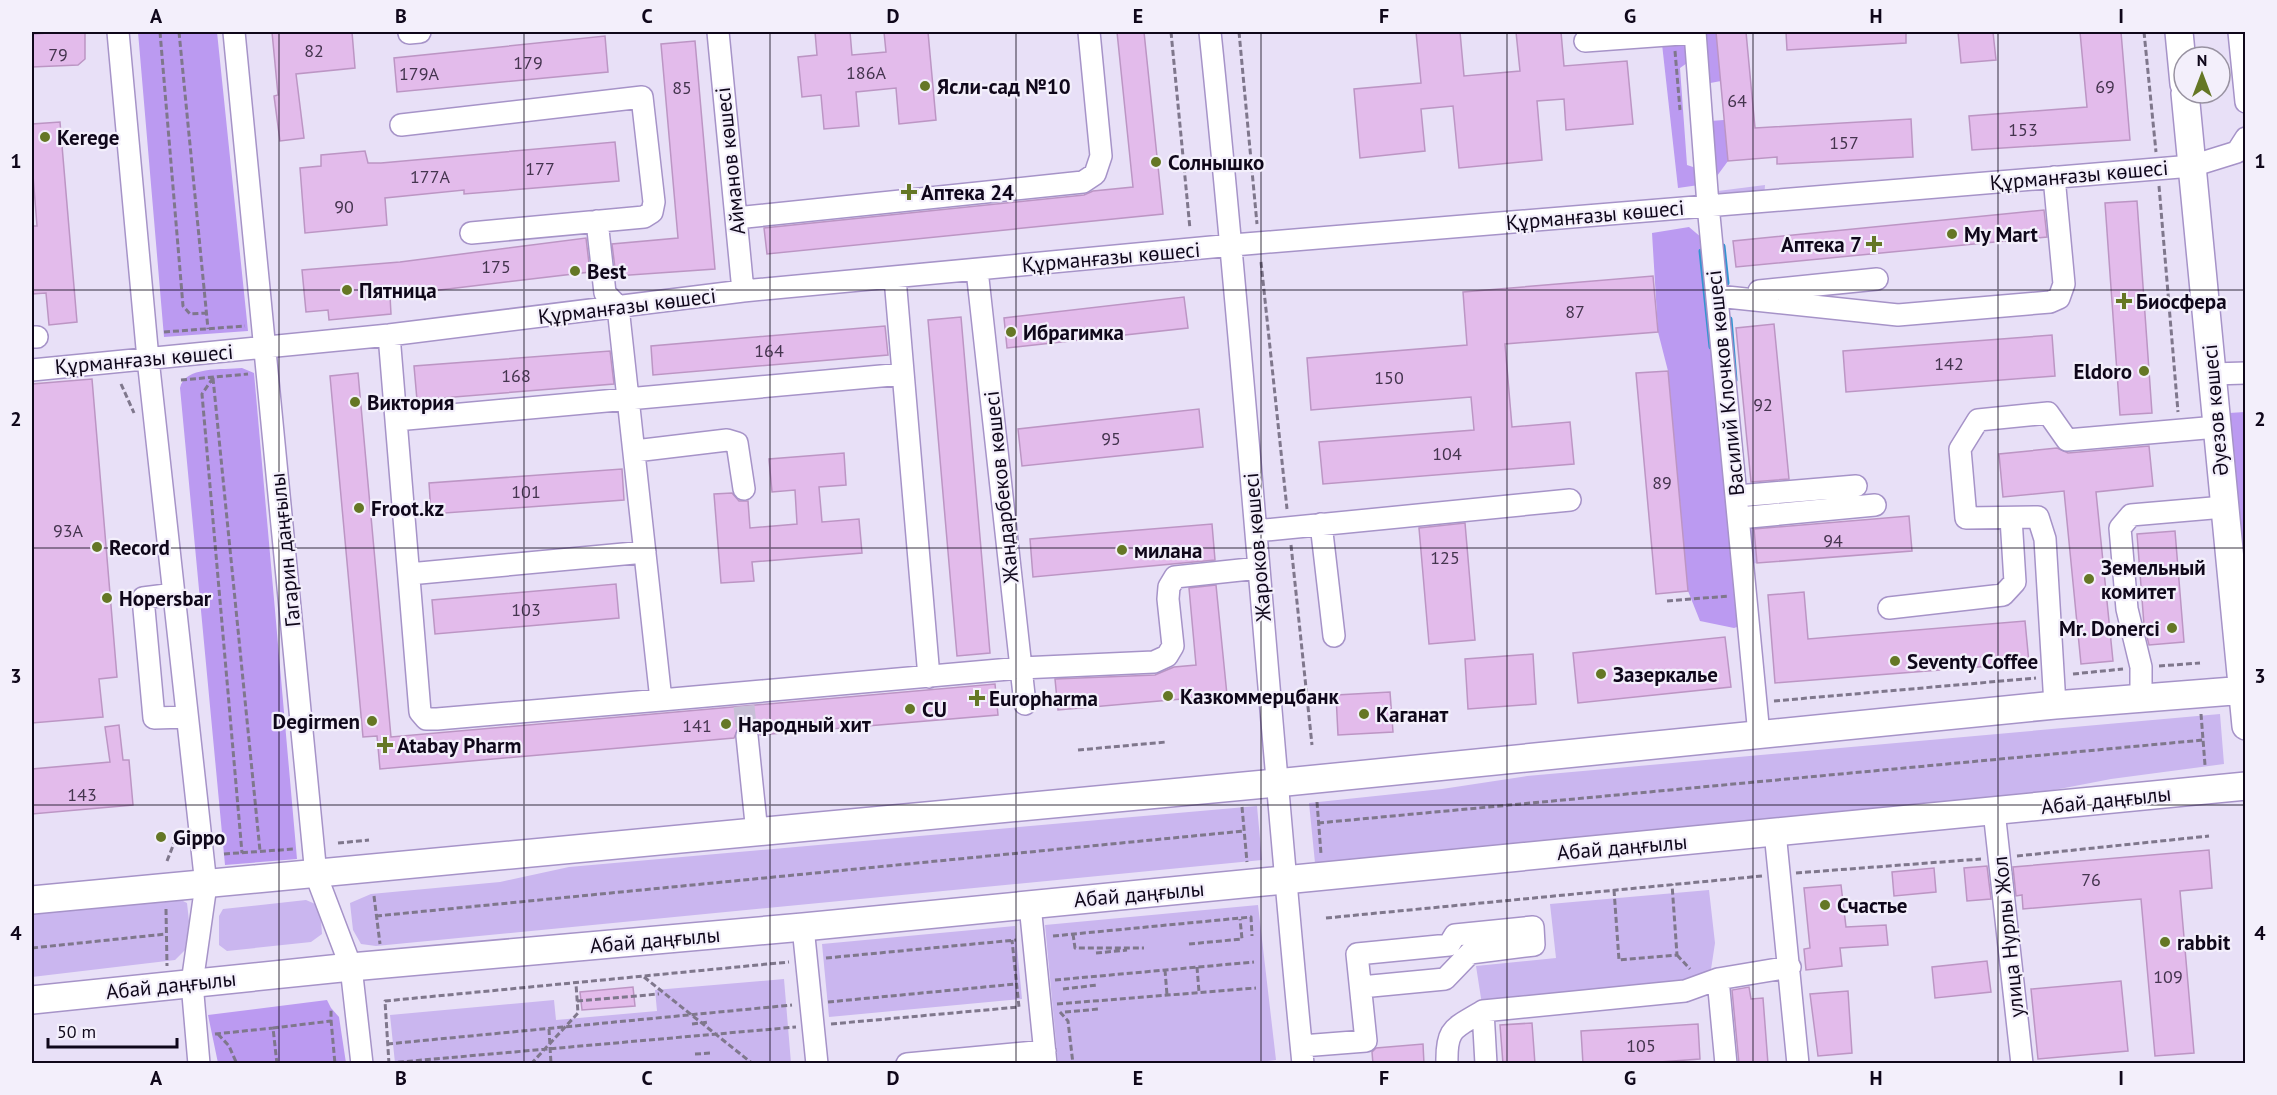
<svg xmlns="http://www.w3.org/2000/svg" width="2277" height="1095" viewBox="0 0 2277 1095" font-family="'PT Sans',sans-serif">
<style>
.green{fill:#cab6ef}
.forest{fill:#bb9af1}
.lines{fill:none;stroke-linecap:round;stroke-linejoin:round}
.stream{stroke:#3394d1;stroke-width:5}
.building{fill:#e3bbeb;stroke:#bc95c4;stroke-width:1.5}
.minor-tunnel{stroke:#c7bfd6;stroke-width:21;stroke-dasharray:21 10;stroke-linecap:butt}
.minor-casing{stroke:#a693c8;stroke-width:24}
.major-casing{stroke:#a693c8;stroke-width:30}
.path{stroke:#7f778c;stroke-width:3;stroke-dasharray:6 3;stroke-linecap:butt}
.minor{stroke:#fff;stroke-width:21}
.major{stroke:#fff;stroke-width:27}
.grid{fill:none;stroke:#0f071a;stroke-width:1.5;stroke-opacity:0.55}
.poi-dot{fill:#657725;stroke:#f3effb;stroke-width:2}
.labels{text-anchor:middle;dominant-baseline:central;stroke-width:4.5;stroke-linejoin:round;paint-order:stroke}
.number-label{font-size:18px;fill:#44344e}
.poi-label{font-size:21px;font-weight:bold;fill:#0f071a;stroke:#f3effb;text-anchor:start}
.street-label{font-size:21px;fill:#0f071a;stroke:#f3effb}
.neatline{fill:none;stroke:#0f071a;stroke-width:2}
.grid-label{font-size:20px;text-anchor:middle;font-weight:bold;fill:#0f071a}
</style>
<rect width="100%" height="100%" fill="#e8e0f7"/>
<path class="green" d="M1765,185L1764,200L1717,204L1718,191Z
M1754,528L1757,563L1749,564L1746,529Z
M2220,714L2224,764L2111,779L2012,798L1315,863L1309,803L1442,789L1527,776Z
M1257,806L1262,860L376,946L361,944L353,930L350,903L371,894L500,882L569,867Z
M1709,890L1715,943L1710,976L1685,991L1483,1011L1476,966L1556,958L1550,904Z
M177,898L187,903L189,921L185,950L175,960L32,977V913Z
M306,900L320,906L322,934L311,942L227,951L219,945V916L223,909Z
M1258,905L1276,1060L1241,1064L1058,1063L1045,925Z
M1015,926L1022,999L829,1017L822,944Z
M784,979L791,1063H395L390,1015L554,1000L556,1020L657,1011L655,990Z"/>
<path class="forest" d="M138,32H217L248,331L164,337Z
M1701,32H1716L1721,81L1705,84Z
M1688,41L1690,61L1680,68L1687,165L1696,168L1699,185L1678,188L1662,44Z
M1724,120L1728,161L1714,180L1710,121Z
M1689,227L1702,238L1743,625L1734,628L1700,621L1688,591L1668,371L1658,332L1652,233Z
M242,368L254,373L297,859L225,865L180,388C184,366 223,370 242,368Z
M2245,412V582L2229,413Z
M327,1000L331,1008L339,1017L346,1063H218L208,1015Z"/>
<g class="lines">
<path class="stream" d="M1723,246L1727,283
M1701,251L1711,347
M1730,319L1735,380"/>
</g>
<path class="building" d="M66,32H85V59L78,65L32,67V34Z
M272,32H352L355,68L296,74L304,138L280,141L274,96L278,95Z
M815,32H850L852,55L886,52L884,32H928L936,120L899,124L896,88L856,92L859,126L824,129L821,95L802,97L798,57L817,55Z
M1117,32H1144L1163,214L767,254L764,228L1084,195L1093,191L1133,187Z
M1416,32H1460L1464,76L1520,71L1516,32H1561L1564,66L1627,61L1633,124L1566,130L1564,99L1537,101L1542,160L1459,168L1453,106L1421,109L1425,151L1360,158L1354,89L1421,83Z
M1716,32H1746L1755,128L1911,119L1913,157L1777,164V157L1728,161Z
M1786,32H1906V43L1787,50Z
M1958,32H1993L1996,60L1961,63Z
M2080,32H2121L2130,140L1972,150L1969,116L2087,107Z
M605,36L608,72L397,92L394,58Z
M695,41L715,269L616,276L612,244L678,238L661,44Z
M60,122L77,322L49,325L46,293L32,294V226H37L32,163V124Z
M615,142L619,181L464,194V190L385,198L387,225L305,233L300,168L321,166V155L365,151L368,163H381Z
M2137,201L2152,413L2120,415L2105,203Z
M2044,210L2047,237L1736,267L1733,241Z
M586,238L590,272L390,296L391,314L329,320L328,310L306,312L302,270L400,262Z
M1653,276L1658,332L1505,344L1512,427L1570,422L1574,464L1323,484L1319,442L1474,430L1471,397L1311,410L1307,358L1467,345L1463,292Z
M1184,297L1188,328L1007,348L1004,318Z
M961,317L990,653L957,656L928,320Z
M1774,324L1789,479L1751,482L1736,328Z
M885,326L888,355L653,375L651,346Z
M2052,335L2055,376L1846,392L1843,351Z
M610,351L614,384L417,400L414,366Z
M1668,371L1688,591L1656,594L1636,373Z
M358,373L391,737L995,684L998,715L760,735L757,728L746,723L739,726L734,738L380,769L377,736L363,737L330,376Z
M92,379L117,677L99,679L103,717L32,723V384Z
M1199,409L1203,447L1022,466L1018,429Z
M2149,446L2153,486L2096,492L2113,661L2081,664L2064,491L2003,497L1999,454L2057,448L2068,453Z
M844,453L846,485L819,487L822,522L859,519L862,553L752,562L754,581L721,583L714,494L732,493L739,501H748L750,528L797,524L795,490L772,492L769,459Z
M622,469L624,500L431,514L429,483Z
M1909,516L1912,551L1757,563L1754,529Z
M1465,523L1475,640L1429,644L1419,528Z
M1212,524L1215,560L1033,577L1030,539Z
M2175,531L2184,642L2149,645L2144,625L2137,534Z
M616,584L619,618L435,634L432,600Z
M1216,585L1227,695L1058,710L1055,679L1155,675L1174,667L1196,665L1189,588Z
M1804,592L1808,639L2025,621L2029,663L1775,683L1768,595Z
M1725,637L1731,687L1578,703L1573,653Z
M1533,654L1536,704L1468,709L1465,659Z
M1390,692L1393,732L1338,735L1336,695Z
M119,725L123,760H129L133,805L32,814V769L110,762L105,727Z
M2209,850L2212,888L2180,891L2194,1053L2155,1056L2141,899L2023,909L2022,895L2016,896L2013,867Z
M1987,866L1991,899L1967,901L1964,868Z
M1934,868L1936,892L1894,896L1892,872Z
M1841,885L1846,927L1886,925L1888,945L1840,948L1842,966L1806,970L1804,949L1810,948L1804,888Z
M1987,961L1991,992L1935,998L1932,967Z
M2121,981L2128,1051L2038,1059L2031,989Z
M633,987L635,1006L582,1010L580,992Z
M1749,987L1751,999L1763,998L1768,1064H1739L1732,990Z
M1848,991L1852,1053L1818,1056L1810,994Z
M1532,1023L1535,1064H1503L1500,1025Z
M1698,1024L1700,1059L1632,1064H1583L1581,1031Z
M1423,1044L1424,1064H1373L1372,1052L1376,1048Z"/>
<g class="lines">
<path class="minor-tunnel" d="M744,706L747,736"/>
<g class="minor-casing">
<path id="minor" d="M118,32L148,359L206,885L192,983L199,1064
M234,32L316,875L351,967L362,1064
M718,32L743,291
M1210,32C1246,375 1269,720 1303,1064
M1695,32L1708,205L1759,735
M2239,32L2246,102
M409,33L420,32
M1585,41L1695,33
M401,125L642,97L654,202L652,212L644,217L471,233
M736,218L1083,182L1095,174L1101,156L1089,32
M597,221L605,293L618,307L661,700L1021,668L1154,662L1167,656L1173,646L1168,599L1169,587L1175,577L1259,568
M977,270L1025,704
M895,278L929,677
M1759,291L1877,279
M1717,296L1898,315L2050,302L2059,298L2064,284L2054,177
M389,335L420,712L426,719H437L661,700
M32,337H37
M32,370L389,335L743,291L1233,245L2192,166L2237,152L2246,138
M2212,374L2246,373
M396,420L903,374
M635,451L727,440L737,443L744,489
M1737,496L1856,486
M1739,518L1875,505
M1321,524L1334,636
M1256,531L1570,500
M409,574L645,552
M174,594L143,598L154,718L187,717
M1889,608L2003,595L2015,582L2011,518
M2141,698V667L2127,609L2120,528L2131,515L2224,507
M2055,705L2045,539L2038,517L1966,518L1960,449L1978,420L2048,413L2067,440L2217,427
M747,736L757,833
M1994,811L2022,1064
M1775,832L1798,1064
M1030,905L1046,1064
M803,927L817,1064
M1718,979L1726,1064
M1483,1011L1486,1064
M1302,1046L1366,1041L1357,954L1449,945L1455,935L1533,927L1534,945L1470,953L1445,979L1361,987
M907,1064L1045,1051
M1447,1064C1446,1027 1454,1029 1483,1011L1685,991L1718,979L1790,967"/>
</g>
<g class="major-casing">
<path id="major" d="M2179,32L2184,84
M2185,93L2246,726
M32,900L1276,783L2055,705L2246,690
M32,1000L351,967L803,927L2246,786"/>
</g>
<path class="path" d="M160,32L183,306L190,314L207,313
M179,32L208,329
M1171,32L1190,229
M1239,32L1257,224
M2144,32L2156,152
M1675,51L1680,110
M2159,186L2178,412
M1261,262L1287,509
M164,332L245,326
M213,378L202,394L242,853
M213,378L260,851
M181,380L248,374
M121,384L134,413
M1291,545L1312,745
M1667,601L1729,596
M2159,666L2200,663
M2073,674L2123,669
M1774,701L2036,678
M2201,714L2205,765
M1078,750L1166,742
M1317,802L1321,854
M1242,807L1247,862
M1318,823L2203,740
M338,843L369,840
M224,854L294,849
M2017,856L2209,836
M167,861L180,828
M1796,873L1981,859
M1614,890L1619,960L1677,955L1672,884
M374,896L380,944
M166,909L167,966
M376,916L1244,831
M1326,918L1762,876
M1073,934L1075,948H1144
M1053,936L1251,917L1252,936
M1189,944L1242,939L1240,919
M32,948L166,934
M1096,953L1127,950
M1677,955L1690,969
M826,958L1016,940
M1197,967L1199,992
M1165,970L1167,995
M644,977L753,1064
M1055,980L1254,962
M1063,989L1097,985
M577,1001L659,994
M828,1002L1016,984
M1057,1004L1256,988
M1060,1012L1068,1021L1073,1064
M1065,1012L1099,1009
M331,1020L335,1064
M692,1024L709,1022
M831,1024L1019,1007L1012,940
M549,1029L551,1064
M215,1034L273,1028
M218,1034L229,1046L237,1064
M387,1044L792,1005
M695,1054L712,1053
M389,1063L796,1027
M112,1064H114
M277,1064L273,1028L331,1021V1008
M389,1064L385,1001L789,962
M531,1064L578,1013L576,984"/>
<use href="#minor" class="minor"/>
<use href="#major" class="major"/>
</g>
<path class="grid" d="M279,32V1064M524,32V1064M770,32V1064M1016,32V1064M1261,32V1064M1507,32V1064M1753,32V1064M1998,32V1064M32,290H2246M32,548H2246M32,805H2246"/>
<g class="poi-dot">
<circle cx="925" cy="86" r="6"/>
<circle cx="45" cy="137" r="6"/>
<circle cx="1156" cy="162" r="6"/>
<path d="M906 183h6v6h6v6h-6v6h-6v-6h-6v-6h6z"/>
<circle cx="1952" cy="234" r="6"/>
<path d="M1871 235h6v6h6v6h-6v6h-6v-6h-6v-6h6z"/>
<circle cx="575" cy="271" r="6"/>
<circle cx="347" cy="290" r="6"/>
<path d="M2121 292h6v6h6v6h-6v6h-6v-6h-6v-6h6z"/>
<circle cx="1011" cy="332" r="6"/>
<circle cx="2144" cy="371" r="6"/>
<circle cx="355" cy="402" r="6"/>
<circle cx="359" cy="508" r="6"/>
<circle cx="97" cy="547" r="6"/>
<circle cx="1122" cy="550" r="6"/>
<circle cx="2089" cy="579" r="6"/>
<circle cx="107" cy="598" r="6"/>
<circle cx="2172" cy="628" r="6"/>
<circle cx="1895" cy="661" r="6"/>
<circle cx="1601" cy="674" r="6"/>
<circle cx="1168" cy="696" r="6"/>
<path d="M974 689h6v6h6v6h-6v6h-6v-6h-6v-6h6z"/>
<circle cx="910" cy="709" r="6"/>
<circle cx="1364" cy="714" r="6"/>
<circle cx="372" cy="721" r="6"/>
<circle cx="726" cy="724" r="6"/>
<path d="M382 736h6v6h6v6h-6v6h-6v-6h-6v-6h6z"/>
<circle cx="161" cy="837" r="6"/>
<circle cx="1825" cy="905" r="6"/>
<circle cx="2165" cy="942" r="6"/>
</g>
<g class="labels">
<g class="number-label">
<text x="314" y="50">82</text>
<text x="58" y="54">79</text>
<text x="528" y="62">179</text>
<text x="866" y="72">186А</text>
<text x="419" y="73">179А</text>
<text x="2105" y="86">69</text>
<text x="682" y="87">85</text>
<text x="1737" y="100">64</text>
<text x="2023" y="129">153</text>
<text x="1844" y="142">157</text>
<text x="540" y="168">177</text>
<text x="430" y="176">177А</text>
<text x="344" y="206">90</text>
<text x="496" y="266">175</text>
<text x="1575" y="311">87</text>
<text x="769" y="350">164</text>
<text x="1949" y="363">142</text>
<text x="516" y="375">168</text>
<text x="1389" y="377">150</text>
<text x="1763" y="404">92</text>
<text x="1111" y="438">95</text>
<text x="1447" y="453">104</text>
<text x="1662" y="482">89</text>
<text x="526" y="491">101</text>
<text x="68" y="530">93А</text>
<text x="1833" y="540">94</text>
<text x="1445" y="557">125</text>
<text x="526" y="609">103</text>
<text x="697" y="725">141</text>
<text x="82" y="794">143</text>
<text x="2091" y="879">76</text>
<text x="2168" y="976">109</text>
<text x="1641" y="1045">105</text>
</g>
<g class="poi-label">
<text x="937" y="86">Ясли-сад №10</text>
<text x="57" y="137">Kerege</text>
<text x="1168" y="162">Солнышко</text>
<text x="921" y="192">Аптека 24</text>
<text x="1964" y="234">My Mart</text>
<text x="1862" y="244" text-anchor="end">Аптека 7</text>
<text x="587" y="271">Best</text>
<text x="359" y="290">Пятница</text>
<text x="2136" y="301">Биосфера</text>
<text x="1023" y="332">Ибрагимка</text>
<text x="2132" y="371" text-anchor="end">Eldoro</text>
<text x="367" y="402">Виктория</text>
<text x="371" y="508">Froot.kz</text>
<text x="109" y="547">Record</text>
<text x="1134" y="550">милана</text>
<text x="2101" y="567">Земельный<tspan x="2101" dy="24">комитет</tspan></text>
<text x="119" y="598">Hopersbar</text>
<text x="2160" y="628" text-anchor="end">Mr. Donerci</text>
<text x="1907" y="661">Seventy Coffee</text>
<text x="1613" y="674">Зазеркалье</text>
<text x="1180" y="696">Казкоммерцбанк</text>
<text x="989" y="698">Europharma</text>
<text x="922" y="709">CU</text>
<text x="1376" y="714">Каганат</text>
<text x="360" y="721" text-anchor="end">Degirmen</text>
<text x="738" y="724">Народный хит</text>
<text x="397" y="745">Atabay Pharm</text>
<text x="173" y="837">Gippo</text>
<text x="1837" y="905">Счастье</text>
<text x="2177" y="942">rabbit</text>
</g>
<g class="street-label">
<text transform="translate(730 161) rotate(-96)">Айманов көшесі</text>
<text transform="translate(2079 175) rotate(-5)">Құрманғазы көшесі</text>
<text transform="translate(1595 215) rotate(-5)">Құрманғазы көшесі</text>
<text transform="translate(1111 257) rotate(-5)">Құрманғазы көшесі</text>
<text transform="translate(627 306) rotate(-7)">Құрманғазы көшесі</text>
<text transform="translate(144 359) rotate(-5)">Құрманғазы көшесі</text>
<text transform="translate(1725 383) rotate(-96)">Василий Клочков көшесі</text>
<text transform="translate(2215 410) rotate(-95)">Әуезов көшесі</text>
<text transform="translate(1001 487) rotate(-96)">Жандарбеков көшесі</text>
<text transform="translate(1257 547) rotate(-95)">Жароков көшесі</text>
<text transform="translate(285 550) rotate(-96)">Гагарин даңғылы</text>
<text transform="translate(2106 800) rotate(-6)">Абай даңғылы</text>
<text transform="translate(1622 847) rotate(-5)">Абай даңғылы</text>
<text transform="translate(1139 894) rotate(-5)">Абай даңғылы</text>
<text transform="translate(2008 937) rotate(-96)">улица Нурлы Жол</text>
<text transform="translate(655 940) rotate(-5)">Абай даңғылы</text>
<text transform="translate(171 985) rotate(-6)">Абай даңғылы</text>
</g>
</g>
<rect width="2277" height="1095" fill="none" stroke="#f3effb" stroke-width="66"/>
<g transform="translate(2202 75)"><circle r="28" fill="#f3effb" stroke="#9892a1" stroke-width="1.5"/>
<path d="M0-4.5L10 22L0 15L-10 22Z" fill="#657725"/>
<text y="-9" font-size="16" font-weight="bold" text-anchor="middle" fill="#0f071a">N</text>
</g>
<path d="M48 1038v9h129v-9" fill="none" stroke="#0f071a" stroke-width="3"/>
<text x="57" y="1038" font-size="18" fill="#0f071a" stroke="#f3effb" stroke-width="4.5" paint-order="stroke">50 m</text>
<rect x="33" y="33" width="2211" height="1029" class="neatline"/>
<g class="grid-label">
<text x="156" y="23">A</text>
<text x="401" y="23">B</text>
<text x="647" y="23">C</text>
<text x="893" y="23">D</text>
<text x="1138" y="23">E</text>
<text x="1384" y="23">F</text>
<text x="1630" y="23">G</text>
<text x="1876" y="23">H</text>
<text x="2121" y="23">I</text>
<text x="16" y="168">1</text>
<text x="2260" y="168">1</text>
<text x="16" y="426">2</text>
<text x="2260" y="426">2</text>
<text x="16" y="683">3</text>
<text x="2260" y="683">3</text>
<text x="16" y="940">4</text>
<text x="2260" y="940">4</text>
<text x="156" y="1085">A</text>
<text x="401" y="1085">B</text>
<text x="647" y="1085">C</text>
<text x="893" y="1085">D</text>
<text x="1138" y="1085">E</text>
<text x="1384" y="1085">F</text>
<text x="1630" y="1085">G</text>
<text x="1876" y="1085">H</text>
<text x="2121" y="1085">I</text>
</g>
</svg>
